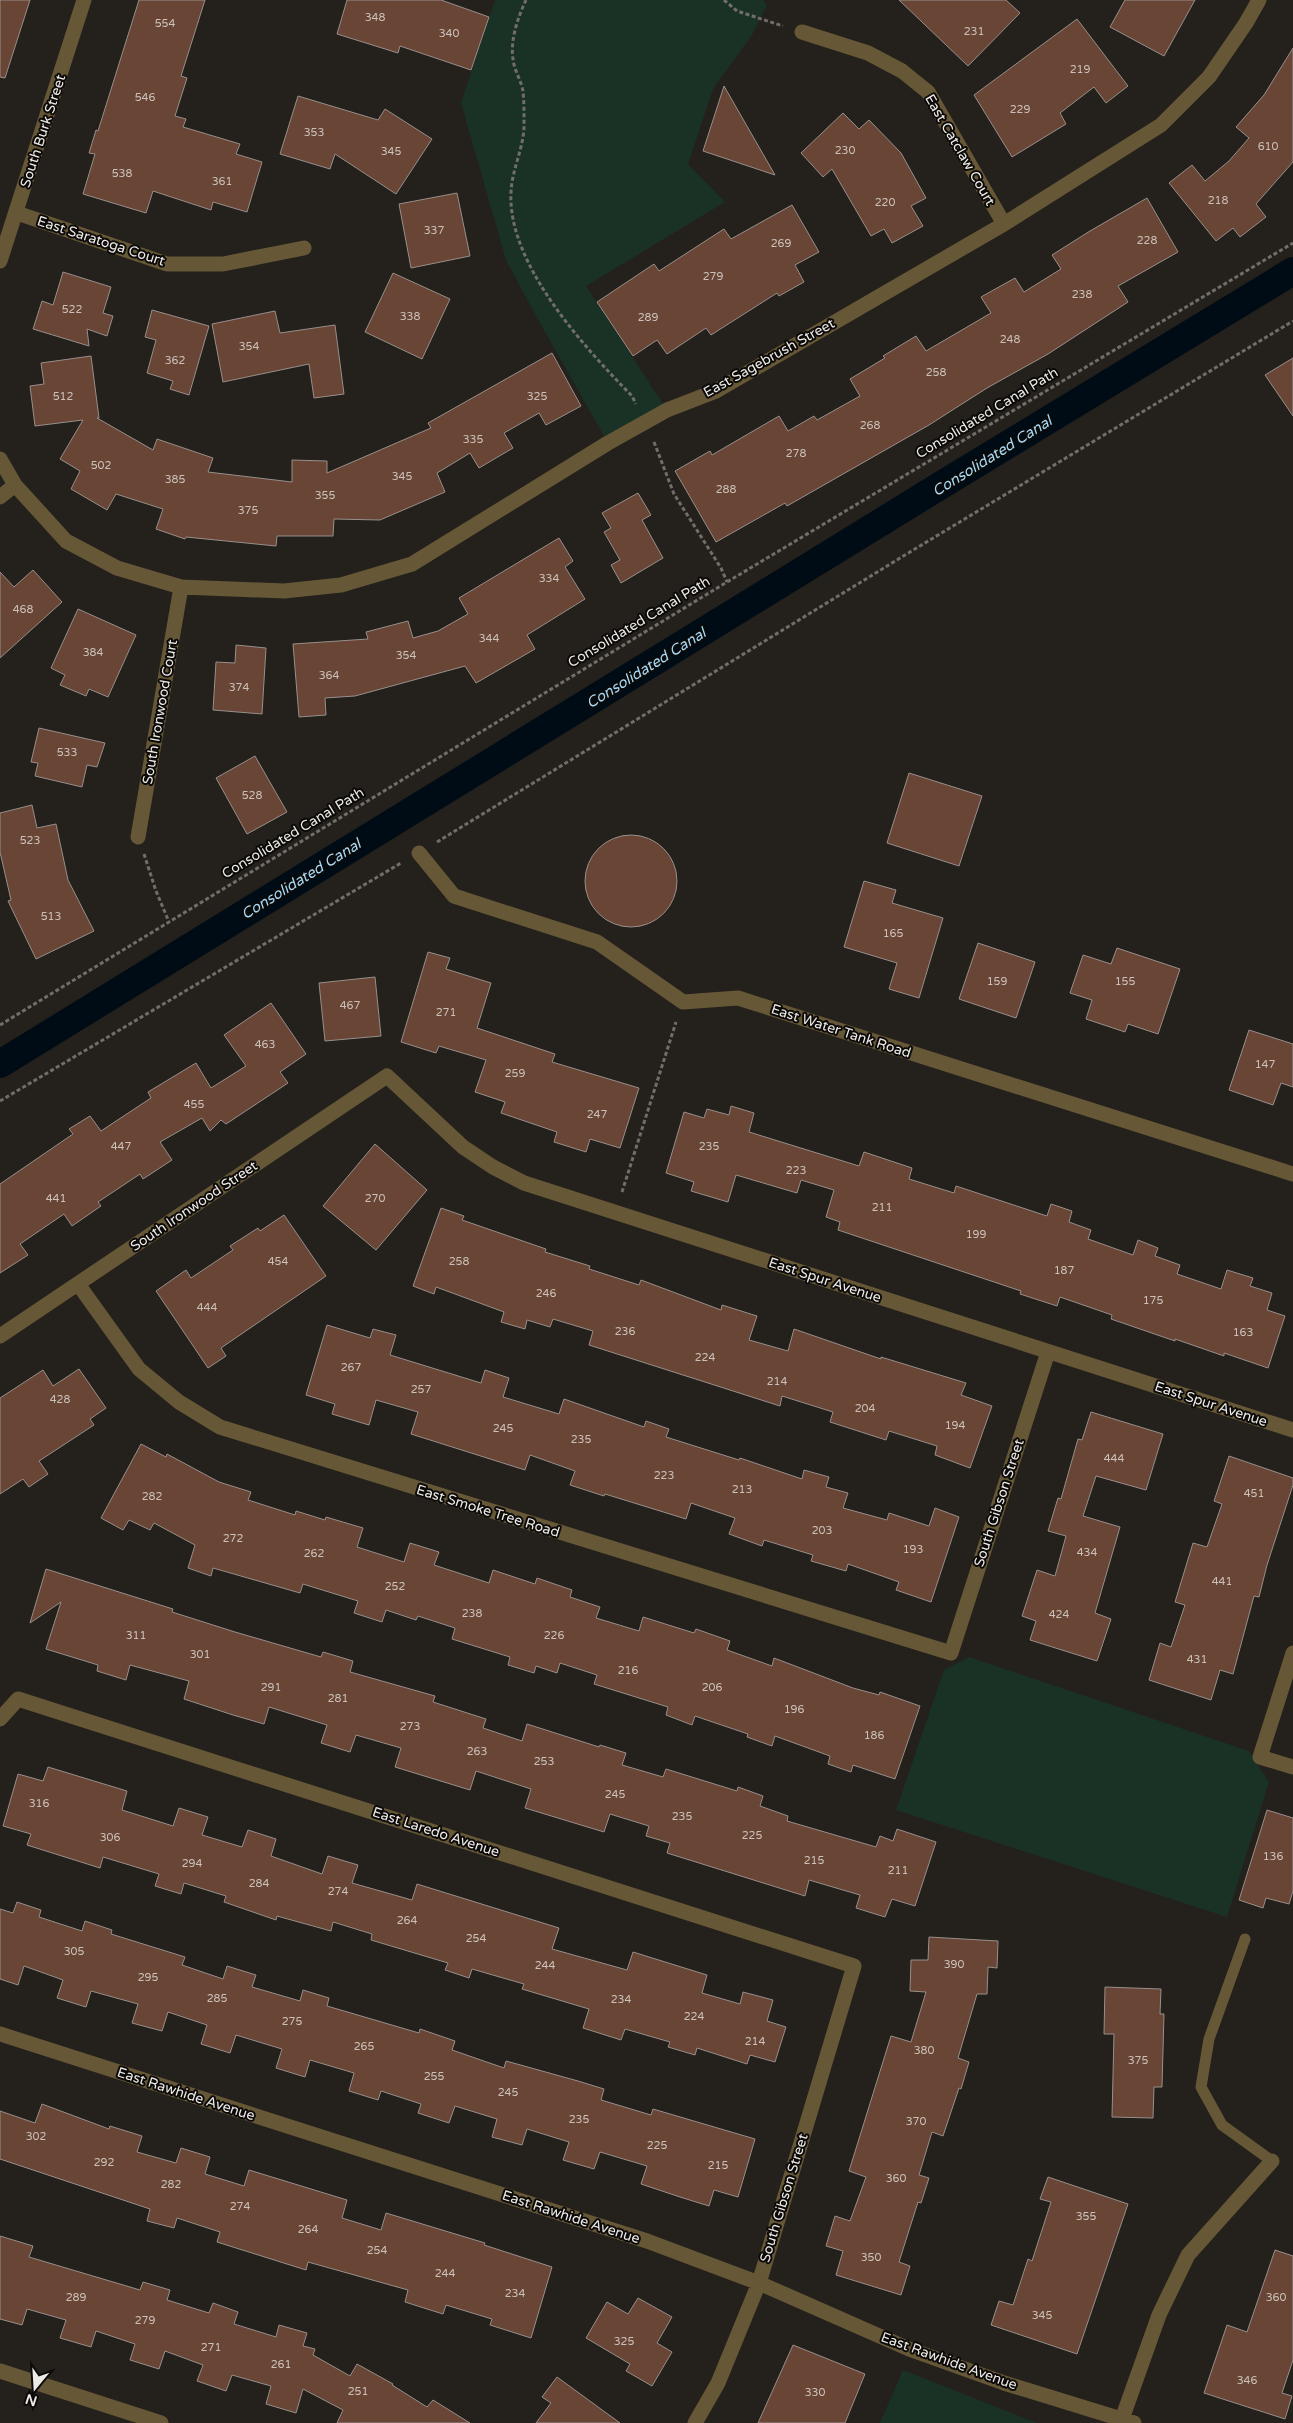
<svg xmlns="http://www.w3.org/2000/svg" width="1293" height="2423" viewBox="0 0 1293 2423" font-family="'Varela Round',sans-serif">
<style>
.green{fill:#1a3226}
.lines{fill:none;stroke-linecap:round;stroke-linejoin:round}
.canal{stroke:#000c15;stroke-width:28}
.building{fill:#684534;stroke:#988f8c}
.path{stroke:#716e69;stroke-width:3;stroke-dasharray:4 2.5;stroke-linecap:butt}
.lane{stroke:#665837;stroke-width:11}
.street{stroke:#665837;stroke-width:15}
.labels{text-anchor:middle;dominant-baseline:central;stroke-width:4;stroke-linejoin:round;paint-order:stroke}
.number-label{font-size:11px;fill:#ccc1ba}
.street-label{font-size:14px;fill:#edeae7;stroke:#0c0a08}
.water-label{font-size:15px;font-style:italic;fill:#a6daf8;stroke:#0c0a08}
</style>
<rect width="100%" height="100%" fill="#24201b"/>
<path class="green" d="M495,0H763L767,5L752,35L713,89L688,164L725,202L586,286L667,410L608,443L536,316L506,260L461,103Z
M969,1657L1249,1751L1269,1782L1227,1917L896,1810L944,1670Z
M903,2370L1037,2423H880Z"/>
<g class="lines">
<path class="canal" d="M0,1064L943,484L1293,271"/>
</g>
<path class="building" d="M0,0H30L5,78L0,77Z
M139,0H205L181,76L187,78L175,116L186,119L183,127L240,144L236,154L262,162L247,212L213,202L211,210L153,191L146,213L83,194L95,154L89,153L96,130L98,131Z
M347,0H441L489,17L471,70L400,46L398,53L337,34Z
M899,0H1006L1020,13L968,66Z
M1125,0H1195L1164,56L1110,27Z
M1077,19L1128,86L1106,103L1094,87L1060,113L1066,124L1012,157L974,95Z
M1293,48V162L1256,204L1266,217L1240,237L1233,228L1216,241L1169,183L1192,165L1205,181L1229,161L1249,138L1236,127L1264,95Z
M724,86L775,175L703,151Z
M298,96L378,120L385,109L432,139L396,194L335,154L330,169L280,154Z
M843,113L859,129L869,120L901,153L926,198L911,206L923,226L892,243L884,229L871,236L832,169L823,177L801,153Z
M457,193L470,256L411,268L399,204Z
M1147,198L1178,252L1118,286L1128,302L1048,354L987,388L929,425L787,506L785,503L716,542L675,471L710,451L712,455L779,416L788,431L814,416L817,420L860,396L850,379L885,358L883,356L916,336L926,351L991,313L981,297L1015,278L1024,292L1061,269L1052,255L1090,231Z
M792,205L819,252L795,265L804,282L779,296L777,293L711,335L706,328L667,354L657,340L633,356L597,302L654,264L659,271L724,229L731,239Z
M63,272L111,287L103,313L113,316L107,336L87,329L89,346L33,329L42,301L53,305Z
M393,273L450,299L422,359L365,332Z
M152,310L209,326L189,395L170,389L173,381L147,373L156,340L145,337Z
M275,311L280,333L335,325L344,394L314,398L309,364L223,382L212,324Z
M552,353L581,406L546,425L539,413L504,433L513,448L479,468L470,453L437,473L445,492L380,520L334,519L333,536H277L276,546L186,537L185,539L156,529L163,509L116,494L107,510L71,489L80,471L60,459L83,420L35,426L30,386L44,384L41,363L91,356L99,418H97L153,450L157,439L213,458L208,472L292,482V460L327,461V473L431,428L428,423Z
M1293,358V416L1265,375Z
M638,493L651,515L642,520L663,558L621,583L611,565L620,560L604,532L611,528L602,513Z
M559,538L573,561L565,567L585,599L527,635L535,649L476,683L465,666L355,696L325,698L326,715L299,717L293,644L368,639L366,632L408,621L413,638L438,631L468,614L459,598Z
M33,570L62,602L0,658V572L14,587Z
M78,609L136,635L108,697L89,689L86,696L60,685L65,675L51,668Z
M236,645L266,648L262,714L213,710L216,662L235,663Z
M39,728L105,743L97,767L87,765L82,787L35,776L38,763L31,762Z
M255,756L287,812L247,834L216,778Z
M909,773L982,796L959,866L887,843Z
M32,805L37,828L56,824L68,880L94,931L36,959L8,901L11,900L0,852V813Z
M585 881a46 46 0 1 1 92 0a46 46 0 1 1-92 0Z
M864,881L896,890L892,903L943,918L919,998L889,989L897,963L844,947Z
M978,943L1035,962L1016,1018L959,999Z
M1117,948L1180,969L1158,1034L1128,1024L1125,1032L1086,1019L1092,1000L1070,993L1083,955L1111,964Z
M428,952L450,958L446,969L491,983L477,1028L555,1054L552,1062L639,1088L620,1148L590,1139L586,1152L554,1142L557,1132L501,1113L505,1102L475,1092L486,1060L439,1046L436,1053L401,1042Z
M375,977L381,1036L325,1041L319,983Z
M271,1003L306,1054L280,1072L288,1083L226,1124L221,1120L210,1131L202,1118L160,1142L172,1160L143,1179L140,1174L98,1202L101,1206L72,1226L64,1214L20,1244L28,1255L0,1273V1184L73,1134L69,1129L90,1116L101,1131L151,1098L148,1092L196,1063L211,1088L246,1066L224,1035Z
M1249,1030L1293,1044V1087L1281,1083L1273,1105L1229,1090Z
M731,1106L754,1113L749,1132L859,1166L864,1152L912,1168L909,1179L954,1193L956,1186L1047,1216L1051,1204L1072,1211L1069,1222L1091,1230L1088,1239L1133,1255L1138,1240L1158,1248L1155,1256L1180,1265L1177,1274L1221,1289L1227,1270L1253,1278L1250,1286L1272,1293L1267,1310L1285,1316L1268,1368L1224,1353V1356L1175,1339V1341L1111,1319L1112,1315L1060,1297L1057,1306L1020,1294L1021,1291L838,1230L840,1222L826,1217L834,1190L801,1180L797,1193L736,1175L728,1202L691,1191L694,1182L666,1173L684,1112L704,1118L707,1109L729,1115Z
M375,1144L427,1190L376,1250L323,1206Z
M441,1208L464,1216L462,1220L546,1249L545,1252L590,1266L589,1269L639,1285L641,1280L721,1310L722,1305L757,1316L749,1340L788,1351L794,1329L881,1359V1357L966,1383L961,1395L992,1406L970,1468L935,1455L937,1446L889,1431L886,1440L830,1422L833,1412L782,1396L780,1406L589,1345L593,1331L553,1319L550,1327L527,1320L525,1329L501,1322L504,1312L436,1287L434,1294L413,1286Z
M284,1215L326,1276L221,1348L226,1356L208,1368L156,1291L186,1270L191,1278L233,1250L230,1246L258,1228L260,1231Z
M327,1325L370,1338L373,1329L396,1335L390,1355L481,1383L485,1370L509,1378L503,1397L559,1414L564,1399L644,1427L646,1421L669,1429L666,1437L739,1460L740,1458L802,1479L804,1470L829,1477L826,1487L848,1493L843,1508L887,1520L889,1513L929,1526L935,1508L959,1517L931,1602L896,1590L899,1582L848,1564L846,1571L811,1561L813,1555L764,1540L762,1546L729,1534L735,1518L691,1503L686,1519L605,1494L604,1496L570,1485L575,1471L530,1455L525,1470L411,1434L418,1412L376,1400L369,1425L332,1414L335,1404L306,1395Z
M79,1369L106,1408L90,1419L94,1425L39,1461L48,1474L29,1487L23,1479L0,1494V1398L43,1370L53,1386Z
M1091,1412L1163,1434L1146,1490L1096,1476L1083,1516L1120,1527L1095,1613L1111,1619L1097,1661L1030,1640L1036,1621L1022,1616L1037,1570L1055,1576L1066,1536L1048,1531L1058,1498L1061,1499L1078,1439L1082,1440Z
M141,1444L166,1457L167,1454L219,1482L251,1492L248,1500L295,1515L296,1511L325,1520L326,1517L363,1528L357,1547L404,1562L410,1543L439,1552L434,1565L489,1583L493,1570L535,1584L537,1578L572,1590L570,1597L600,1607L596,1618L639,1631L643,1617L694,1633L696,1629L730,1641L727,1650L772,1666L774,1658L853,1688L879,1695L880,1692L920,1706L895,1779L853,1765L851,1772L828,1764L830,1756L775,1736L772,1746L747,1737L748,1734L695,1716L692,1725L666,1715L668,1707L594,1684L597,1675L560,1663L557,1673L536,1666L534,1673L508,1665L510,1657L452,1639L455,1628L418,1616L416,1620L386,1610L382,1622L354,1613L358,1601L303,1584L300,1593L213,1568L211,1576L188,1568L195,1545L154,1523L150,1530L129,1520L123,1530L101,1518Z
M1229,1456L1293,1478V1485L1267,1565L1259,1597L1254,1596L1233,1674L1220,1670L1211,1700L1149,1680L1160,1643L1171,1647L1185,1605L1175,1602L1193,1543L1207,1547L1222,1504L1214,1501Z
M46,1569L173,1609L172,1612L235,1632L321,1657L323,1652L353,1661L350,1672L435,1696L433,1702L486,1719L483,1728L522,1741L527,1724L599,1747L600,1745L626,1753L622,1765L663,1777L666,1769L737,1791L738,1787L763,1796L760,1806L788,1816L787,1821L876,1847L880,1836L893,1841L897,1829L936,1842L915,1906L892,1899L885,1917L856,1908L860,1895L809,1880L805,1896L667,1853L670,1843L646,1836L649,1826L610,1814L604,1832L525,1808L531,1789L476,1771L470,1790L395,1767L401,1748L356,1735L350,1752L321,1743L327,1725L269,1707L264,1724L233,1715L184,1699L189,1681L130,1665L126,1680L97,1671L98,1665L46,1649L61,1602L30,1623Z
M48,1767L127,1791L122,1810L173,1826L179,1808L208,1817L202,1835L242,1847L248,1830L276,1839L271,1856L322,1874L328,1856L358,1865L352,1883L412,1900L417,1884L559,1928L552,1949L627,1970L633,1952L707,1975L702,1993L740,2004L743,1992L773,2000L767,2021L786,2027L775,2062L750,2055L747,2064L697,2048L695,2055L668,2047L670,2042L625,2029L621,2040L583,2028L589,2009L522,1989L524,1984L472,1969L469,1978L445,1970L448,1963L371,1940L372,1934L333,1922L331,1931L277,1916L276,1920L224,1902L226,1896L184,1883L181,1894L155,1886L159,1874L103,1857L100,1868L27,1845L31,1834L3,1826L18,1774L43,1781Z
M1267,1810L1293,1818V1891L1289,1904L1266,1898L1263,1908L1239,1900Z
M17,1902L41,1910L39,1917L82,1931L85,1921L112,1930L111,1934L185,1957L182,1965L223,1979L227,1966L256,1975L252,1987L300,2001L303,1990L329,1998L327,2006L419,2033L420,2029L455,2041L452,2050L504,2068L506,2061L578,2081L604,2089L601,2100L651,2115L653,2109L755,2139L738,2197L714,2190L709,2206L680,2197L641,2184L647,2166L600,2152L594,2169L563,2160L569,2142L527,2129L522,2145L492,2137L497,2119L455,2106L449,2123L418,2113L421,2104L381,2091L378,2100L349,2091L354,2073L310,2060L305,2077L276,2068L282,2049L236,2035L230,2053L201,2044L207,2025L168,2012L162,2031L132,2023L138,2004L91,1991L86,2007L57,1998L63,1980L24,1966L18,1985L0,1979V1909L13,1913Z
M929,1937L998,1941L997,1968L988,1967L987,1994H977L958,2058L969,2062L961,2089L959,2088L943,2136L932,2132L919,2175L929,2178L921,2203L918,2202L899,2262L910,2266L901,2295L836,2275L843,2251L826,2246L835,2216L850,2221L866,2177L849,2171L891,2036L911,2042L926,1992L910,1991L911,1960H928Z
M1105,1987L1161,1989L1160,2014H1164L1162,2087H1154L1153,2118L1112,2117L1114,2034H1104Z
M42,2104L109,2129L110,2126L142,2136L137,2152L176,2163L181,2148L210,2157L205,2174L244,2186L249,2170L347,2200L342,2218L381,2230L386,2213L485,2243L484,2245L552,2267L531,2338L490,2325L492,2319L446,2305L443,2314L405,2302L408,2290L308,2262L306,2270L217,2242L220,2232L177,2218L174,2228L147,2221L150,2209L0,2159V2111L35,2123Z
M1048,2177L1128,2204L1077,2354L991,2325L999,2301L1013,2305L1028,2259L1032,2261L1051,2202L1040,2199Z
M0,2236L33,2246L29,2257L140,2290L143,2282L170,2290L167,2300L209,2313L213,2303L238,2312L234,2324L276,2337L279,2325L307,2333L303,2346L315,2349L313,2355L350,2376L357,2364L393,2384L392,2385L427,2407L433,2400L470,2423H337L343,2410L303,2389L296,2413L266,2404L271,2386L232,2375L226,2391L197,2381L203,2365L165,2351L159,2369L130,2360L135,2344L96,2331L91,2347L60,2338L66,2320L27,2309L22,2325L0,2319Z
M1275,2250L1293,2256V2360L1282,2393L1292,2396L1285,2419L1204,2393L1227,2325L1247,2332Z
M638,2298L672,2317L657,2343L672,2352L652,2386L626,2371L630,2364L586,2338L607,2302L628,2314Z
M793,2345L865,2374L845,2423H758Z
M557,2377L620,2423H536L551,2403L542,2397Z"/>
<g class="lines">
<path class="path" d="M526,0C518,17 510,40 513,59C514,70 521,80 523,91C524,101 524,112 524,122C525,146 512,168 511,192C507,264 585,348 632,396L636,404
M724,0L737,11L783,26
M654,442L674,494L721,568L727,582
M437,842L905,555L1293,321
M144,854L156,891L169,922
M0,1025L727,582L1293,243
M0,1101L401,863
M622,1192L676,1022"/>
<path class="lane" d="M1245,1939L1209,2039L1201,2087L1222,2125L1272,2161"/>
<path class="street" d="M802,32L868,53L902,71L928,92L1004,224
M17,213L167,264H223L304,248
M0,261L84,0
M0,459L15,485L66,541L117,568L181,587L284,591L341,585L412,564L608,443L667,410L716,391L1004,224L1161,125L1209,77L1246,23L1259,0
M0,497L15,485
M138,837L181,587
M419,853L454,896L597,942L683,1002L738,998L1293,1174
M78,1284L139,1369L179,1402L220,1427L951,1653L1048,1352
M0,1336L387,1076L463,1147L493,1167L524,1183L1293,1430
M1293,1653L1260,1757L1293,1767
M0,1719L18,1699L854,1966L759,2283L718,2383L695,2423
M0,2034L647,2241L759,2283L909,2349L1004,2383L1134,2423
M0,2371L161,2423
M1122,2419L1159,2315L1188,2255L1272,2161"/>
</g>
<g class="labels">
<g class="number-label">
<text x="375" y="17">348</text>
<text x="165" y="23">554</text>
<text x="974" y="31">231</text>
<text x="449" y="33">340</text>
<text x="1080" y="69">219</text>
<text x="145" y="97">546</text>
<text x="1020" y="109">229</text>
<text x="314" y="132">353</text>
<text x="1268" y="146">610</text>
<text x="845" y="150">230</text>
<text x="391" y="151">345</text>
<text x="122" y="173">538</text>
<text x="222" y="181">361</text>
<text x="1218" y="200">218</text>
<text x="885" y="202">220</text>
<text x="434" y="230">337</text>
<text x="1147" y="240">228</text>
<text x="781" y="243">269</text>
<text x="713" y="276">279</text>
<text x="1082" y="294">238</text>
<text x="72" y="309">522</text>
<text x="410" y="316">338</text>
<text x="648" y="317">289</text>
<text x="1010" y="339">248</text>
<text x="249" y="346">354</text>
<text x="175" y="360">362</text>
<text x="936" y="372">258</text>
<text x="63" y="396">512</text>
<text x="537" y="396">325</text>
<text x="870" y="425">268</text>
<text x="473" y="439">335</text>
<text x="796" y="453">278</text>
<text x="101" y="465">502</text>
<text x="402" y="476">345</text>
<text x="175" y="479">385</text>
<text x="726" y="489">288</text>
<text x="325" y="495">355</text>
<text x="248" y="510">375</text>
<text x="549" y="578">334</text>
<text x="23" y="609">468</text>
<text x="489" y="638">344</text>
<text x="93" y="652">384</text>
<text x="406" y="655">354</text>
<text x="329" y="675">364</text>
<text x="239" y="687">374</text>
<text x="67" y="752">533</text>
<text x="252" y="795">528</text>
<text x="30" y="840">523</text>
<text x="51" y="916">513</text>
<text x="893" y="933">165</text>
<text x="997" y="981">159</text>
<text x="1125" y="981">155</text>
<text x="350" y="1005">467</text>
<text x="446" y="1012">271</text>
<text x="265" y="1044">463</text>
<text x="1265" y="1064">147</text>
<text x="515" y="1073">259</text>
<text x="194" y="1104">455</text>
<text x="597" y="1114">247</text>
<text x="121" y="1146">447</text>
<text x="709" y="1146">235</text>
<text x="796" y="1170">223</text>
<text x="56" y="1198">441</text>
<text x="375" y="1198">270</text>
<text x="882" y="1207">211</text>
<text x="976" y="1234">199</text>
<text x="278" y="1261">454</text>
<text x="459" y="1261">258</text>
<text x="1064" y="1270">187</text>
<text x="546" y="1293">246</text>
<text x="1153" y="1300">175</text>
<text x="207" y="1307">444</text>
<text x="625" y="1331">236</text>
<text x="1243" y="1332">163</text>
<text x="705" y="1357">224</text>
<text x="351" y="1367">267</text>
<text x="777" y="1381">214</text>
<text x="421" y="1389">257</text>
<text x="60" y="1399">428</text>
<text x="865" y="1408">204</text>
<text x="955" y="1425">194</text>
<text x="503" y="1428">245</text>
<text x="581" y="1439">235</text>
<text x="1114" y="1458">444</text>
<text x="664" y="1475">223</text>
<text x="742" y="1489">213</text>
<text x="1254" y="1493">451</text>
<text x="152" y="1496">282</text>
<text x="822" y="1530">203</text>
<text x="233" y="1538">272</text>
<text x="913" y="1549">193</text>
<text x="1087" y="1552">434</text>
<text x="314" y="1553">262</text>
<text x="1222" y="1581">441</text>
<text x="395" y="1586">252</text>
<text x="472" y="1613">238</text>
<text x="1059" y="1614">424</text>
<text x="136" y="1635">311</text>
<text x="554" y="1635">226</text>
<text x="200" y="1654">301</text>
<text x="1197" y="1659">431</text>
<text x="628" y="1670">216</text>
<text x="271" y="1687">291</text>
<text x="712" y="1687">206</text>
<text x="338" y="1698">281</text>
<text x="794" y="1709">196</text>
<text x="410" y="1726">273</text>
<text x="874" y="1735">186</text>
<text x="477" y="1751">263</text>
<text x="544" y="1761">253</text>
<text x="615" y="1794">245</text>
<text x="39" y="1803">316</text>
<text x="682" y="1816">235</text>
<text x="752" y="1835">225</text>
<text x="110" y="1837">306</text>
<text x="1273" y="1856">136</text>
<text x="814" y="1860">215</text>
<text x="192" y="1863">294</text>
<text x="898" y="1870">211</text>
<text x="259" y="1883">284</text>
<text x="338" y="1891">274</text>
<text x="407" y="1920">264</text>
<text x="476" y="1938">254</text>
<text x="74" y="1951">305</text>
<text x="954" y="1964">390</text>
<text x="545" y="1965">244</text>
<text x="148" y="1977">295</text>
<text x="217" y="1998">285</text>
<text x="621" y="1999">234</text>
<text x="694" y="2016">224</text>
<text x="292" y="2021">275</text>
<text x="755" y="2041">214</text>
<text x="364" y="2046">265</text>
<text x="924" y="2050">380</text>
<text x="1138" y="2060">375</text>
<text x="434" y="2076">255</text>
<text x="508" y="2092">245</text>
<text x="579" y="2119">235</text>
<text x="916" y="2121">370</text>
<text x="36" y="2136">302</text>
<text x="657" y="2145">225</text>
<text x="104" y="2162">292</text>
<text x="718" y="2165">215</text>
<text x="896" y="2178">360</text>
<text x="171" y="2184">282</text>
<text x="240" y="2206">274</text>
<text x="1086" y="2216">355</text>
<text x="308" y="2229">264</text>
<text x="377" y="2250">254</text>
<text x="871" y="2257">350</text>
<text x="445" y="2273">244</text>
<text x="515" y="2293">234</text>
<text x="76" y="2297">289</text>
<text x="1276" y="2297">360</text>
<text x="1042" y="2315">345</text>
<text x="145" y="2320">279</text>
<text x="624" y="2341">325</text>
<text x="211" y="2347">271</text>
<text x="281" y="2364">261</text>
<text x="1247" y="2380">346</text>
<text x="358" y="2391">251</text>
<text x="815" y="2392">330</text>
</g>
<g class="street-label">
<text transform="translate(43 131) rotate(-72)">South Burk Street</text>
<text transform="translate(960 150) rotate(60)">East Catclaw Court</text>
<text transform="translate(101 241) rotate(18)">East Saratoga Court</text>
<text transform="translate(769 358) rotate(-29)">East Sagebrush Street</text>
<text transform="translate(987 413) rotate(-31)">Consolidated Canal Path</text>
<text transform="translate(639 622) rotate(-31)">Consolidated Canal Path</text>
<text transform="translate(160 712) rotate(-80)">South Ironwood Court</text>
<text transform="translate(293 833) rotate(-31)">Consolidated Canal Path</text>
<text transform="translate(841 1031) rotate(18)">East Water Tank Road</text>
<text transform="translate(194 1206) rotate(-34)">South Ironwood Street</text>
<text transform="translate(825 1280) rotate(18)">East Spur Avenue</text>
<text transform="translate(1211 1404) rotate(18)">East Spur Avenue</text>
<text transform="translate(999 1503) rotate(-72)">South Gibson Street</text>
<text transform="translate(488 1511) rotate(17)">East Smoke Tree Road</text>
<text transform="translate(436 1832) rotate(18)">East Laredo Avenue</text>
<text transform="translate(186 2094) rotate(18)">East Rawhide Avenue</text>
<text transform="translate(784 2198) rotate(-73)">South Gibson Street</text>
<text transform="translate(571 2217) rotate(18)">East Rawhide Avenue</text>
<text transform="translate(949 2361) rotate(20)">East Rawhide Avenue</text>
</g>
<g class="water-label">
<text transform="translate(992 456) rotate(-32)">Consolidated Canal</text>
<text transform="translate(646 668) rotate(-32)">Consolidated Canal</text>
<text transform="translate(301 879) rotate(-32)">Consolidated Canal</text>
</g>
</g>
<g transform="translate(35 2388) rotate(198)" stroke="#0c0a08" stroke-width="4" paint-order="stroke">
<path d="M0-4L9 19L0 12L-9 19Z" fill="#edeae7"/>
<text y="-8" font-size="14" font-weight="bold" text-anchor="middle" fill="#edeae7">N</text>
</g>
</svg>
